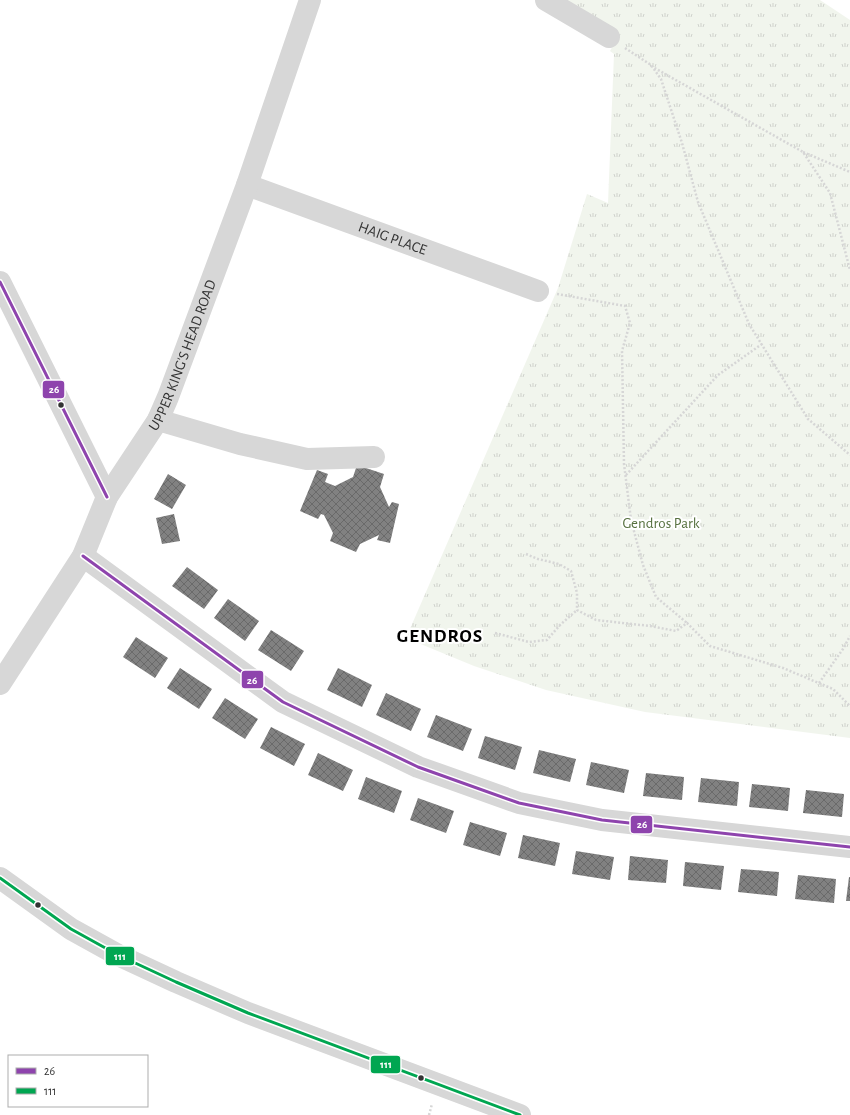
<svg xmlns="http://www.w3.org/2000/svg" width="850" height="1115" viewBox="0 0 850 1115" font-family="'Alegreya Sans',sans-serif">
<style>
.grass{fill:url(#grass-tufts)}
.building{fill:url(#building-cross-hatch)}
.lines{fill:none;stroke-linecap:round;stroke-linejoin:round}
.path{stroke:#d6d6d6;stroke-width:2.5;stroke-dasharray:2 2;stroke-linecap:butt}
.minor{stroke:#d7d7d7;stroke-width:22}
.bus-1-casing{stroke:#fff;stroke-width:6}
.bus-2-casing{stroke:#fff;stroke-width:6}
.bus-1{stroke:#8e44ad;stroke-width:3}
.bus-2{stroke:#00a651;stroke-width:3}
.bus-dot{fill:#333;stroke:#fff;stroke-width:1.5}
.labels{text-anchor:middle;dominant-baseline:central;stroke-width:4;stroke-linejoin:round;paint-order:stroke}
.street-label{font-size:15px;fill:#333;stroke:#fff}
.park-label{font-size:15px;fill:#56703f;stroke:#fff}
.district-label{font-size:19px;font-weight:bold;letter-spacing:1px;fill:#000;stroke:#fff}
.line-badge{stroke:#fff;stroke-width:1.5}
.badge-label{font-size:11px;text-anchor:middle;font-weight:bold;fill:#fff}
</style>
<defs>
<pattern id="grass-tufts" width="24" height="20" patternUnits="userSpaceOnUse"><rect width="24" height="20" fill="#f1f5ed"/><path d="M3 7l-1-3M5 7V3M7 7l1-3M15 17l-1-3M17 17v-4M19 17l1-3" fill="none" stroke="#cfd2cc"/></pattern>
<pattern id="building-cross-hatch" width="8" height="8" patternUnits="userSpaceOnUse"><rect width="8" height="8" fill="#818181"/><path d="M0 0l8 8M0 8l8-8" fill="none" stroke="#6a6a6a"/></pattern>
</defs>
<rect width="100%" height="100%" fill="#fff"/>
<path class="grass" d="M566,0H820L850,20V738L645,712L546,690L474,666L406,638L558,288L587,194L608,203L614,54L610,51L619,35Z"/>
<path class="building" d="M357,465L384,474L380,487L389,507L392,502L399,504L390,543L377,540L379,535L360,544L356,552L330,541L333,533L324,515L321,514L318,519L300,511L317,470L328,474L325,482L335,486L353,477Z
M168,474L186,485L172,509L154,499Z
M174,514L180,541L162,544L156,518Z
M187,567L218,590L204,609L172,586Z
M228,599L259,621L245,641L214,618Z
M271,630L304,651L291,671L258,650Z
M136,637L168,658L155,678L123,657Z
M180,668L212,689L199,709L167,688Z
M338,668L372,685L362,707L327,690Z
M386,693L421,709L411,731L376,715Z
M225,698L258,719L245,739L212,718Z
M436,715L472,729L463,751L427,737Z
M271,727L305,744L294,766L260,748Z
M485,736L522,747L515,770L478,758Z
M539,750L576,759L570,782L533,773Z
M318,753L353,770L343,791L308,775Z
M591,762L629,770L624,793L586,785Z
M646,773L684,777L682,800L643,796Z
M366,777L402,791L394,813L358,799Z
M701,778L739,782L737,806L698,802Z
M752,784L790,788L788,811L749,807Z
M806,790L844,794L842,817L803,813Z
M418,798L454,811L446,833L410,820Z
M470,822L507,833L500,856L463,845Z
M523,835L560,843L555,866L518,858Z
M576,851L614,857L610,880L572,874Z
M630,856L668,860L666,883L628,880Z
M685,862L724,866L721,890L683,886Z
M741,869L779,872L777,896L738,892Z
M798,875L836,879L834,903L795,899Z
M849,877H850V901H846Z"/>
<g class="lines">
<path class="path" d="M625,48L651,65L661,79L682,143L698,202L749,324L808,419L850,455
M651,66L803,152L830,193L850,270
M803,152L850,172
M557,294L625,306L630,323L622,351L624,464L631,520L643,565L656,597L687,623
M626,475L718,375L762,344
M526,554L538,559L559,564L571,571L577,593V610L596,620L650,626L676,631L687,623L710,646L783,668L833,689L850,706
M495,633L529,642L547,640L560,625L577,610
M819,683L843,649L850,636
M429,1115L432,1104"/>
<g class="minor">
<path d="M546,0L609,37"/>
<path id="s1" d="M247,185L538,291"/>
<path d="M0,282L107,497"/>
<path d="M158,420L240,444L307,459L374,457"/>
<path d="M83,556L283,702L418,767L519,803L602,820L850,847"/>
<path id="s2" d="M0,684L83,556L107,497L158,420L168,397L247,185L310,0"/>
<path d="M0,878L71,929L118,955L176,982L248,1013L520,1115"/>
</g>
<g class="bus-1-casing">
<path id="bus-1" d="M0,282L107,497
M83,556L283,702L418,767L519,803L602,820L850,847"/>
</g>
<g class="bus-2-casing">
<path id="bus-2" d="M0,878L71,929L118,955L176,982L248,1013L520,1115"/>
</g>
<use href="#bus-1" class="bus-1"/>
<use href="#bus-2" class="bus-2"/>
</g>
<g class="bus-dot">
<circle cx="61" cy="405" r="3.5"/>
<circle cx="38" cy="905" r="3.5"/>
<circle cx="421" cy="1078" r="3.5"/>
</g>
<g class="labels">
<g class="street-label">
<text stroke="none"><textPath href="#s1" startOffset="155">HAIG PLACE</textPath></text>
<text stroke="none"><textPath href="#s2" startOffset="378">UPPER KING'S HEAD ROAD</textPath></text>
</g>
<g class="park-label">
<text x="661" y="523">Gendros Park</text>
</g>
<g class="district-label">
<text x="440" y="636">GENDROS</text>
</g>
</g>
<g class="line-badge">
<rect x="42" y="380" width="23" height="19" rx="4" fill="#8e44ad"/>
<rect x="241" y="670" width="23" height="19" rx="4" fill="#8e44ad"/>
<rect x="630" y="815" width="23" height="19" rx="4" fill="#8e44ad"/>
<rect x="105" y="946" width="30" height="20" rx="4" fill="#00a651"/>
<rect x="370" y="1055" width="31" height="19" rx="4" fill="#00a651"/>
</g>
<g class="badge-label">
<text x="54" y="393">26</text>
<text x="252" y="684">26</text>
<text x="642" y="828">26</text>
<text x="120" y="960">111</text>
<text x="386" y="1068">111</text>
</g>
<rect x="8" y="1055" width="140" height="52" fill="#ffffff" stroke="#adadad"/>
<rect x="16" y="1068" width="20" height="6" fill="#8e44ad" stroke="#adadad"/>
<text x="44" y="1075" font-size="12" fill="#333333">26</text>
<rect x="16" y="1088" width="20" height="6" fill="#00a651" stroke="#adadad"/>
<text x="44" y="1095" font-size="12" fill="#333333">111</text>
</svg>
